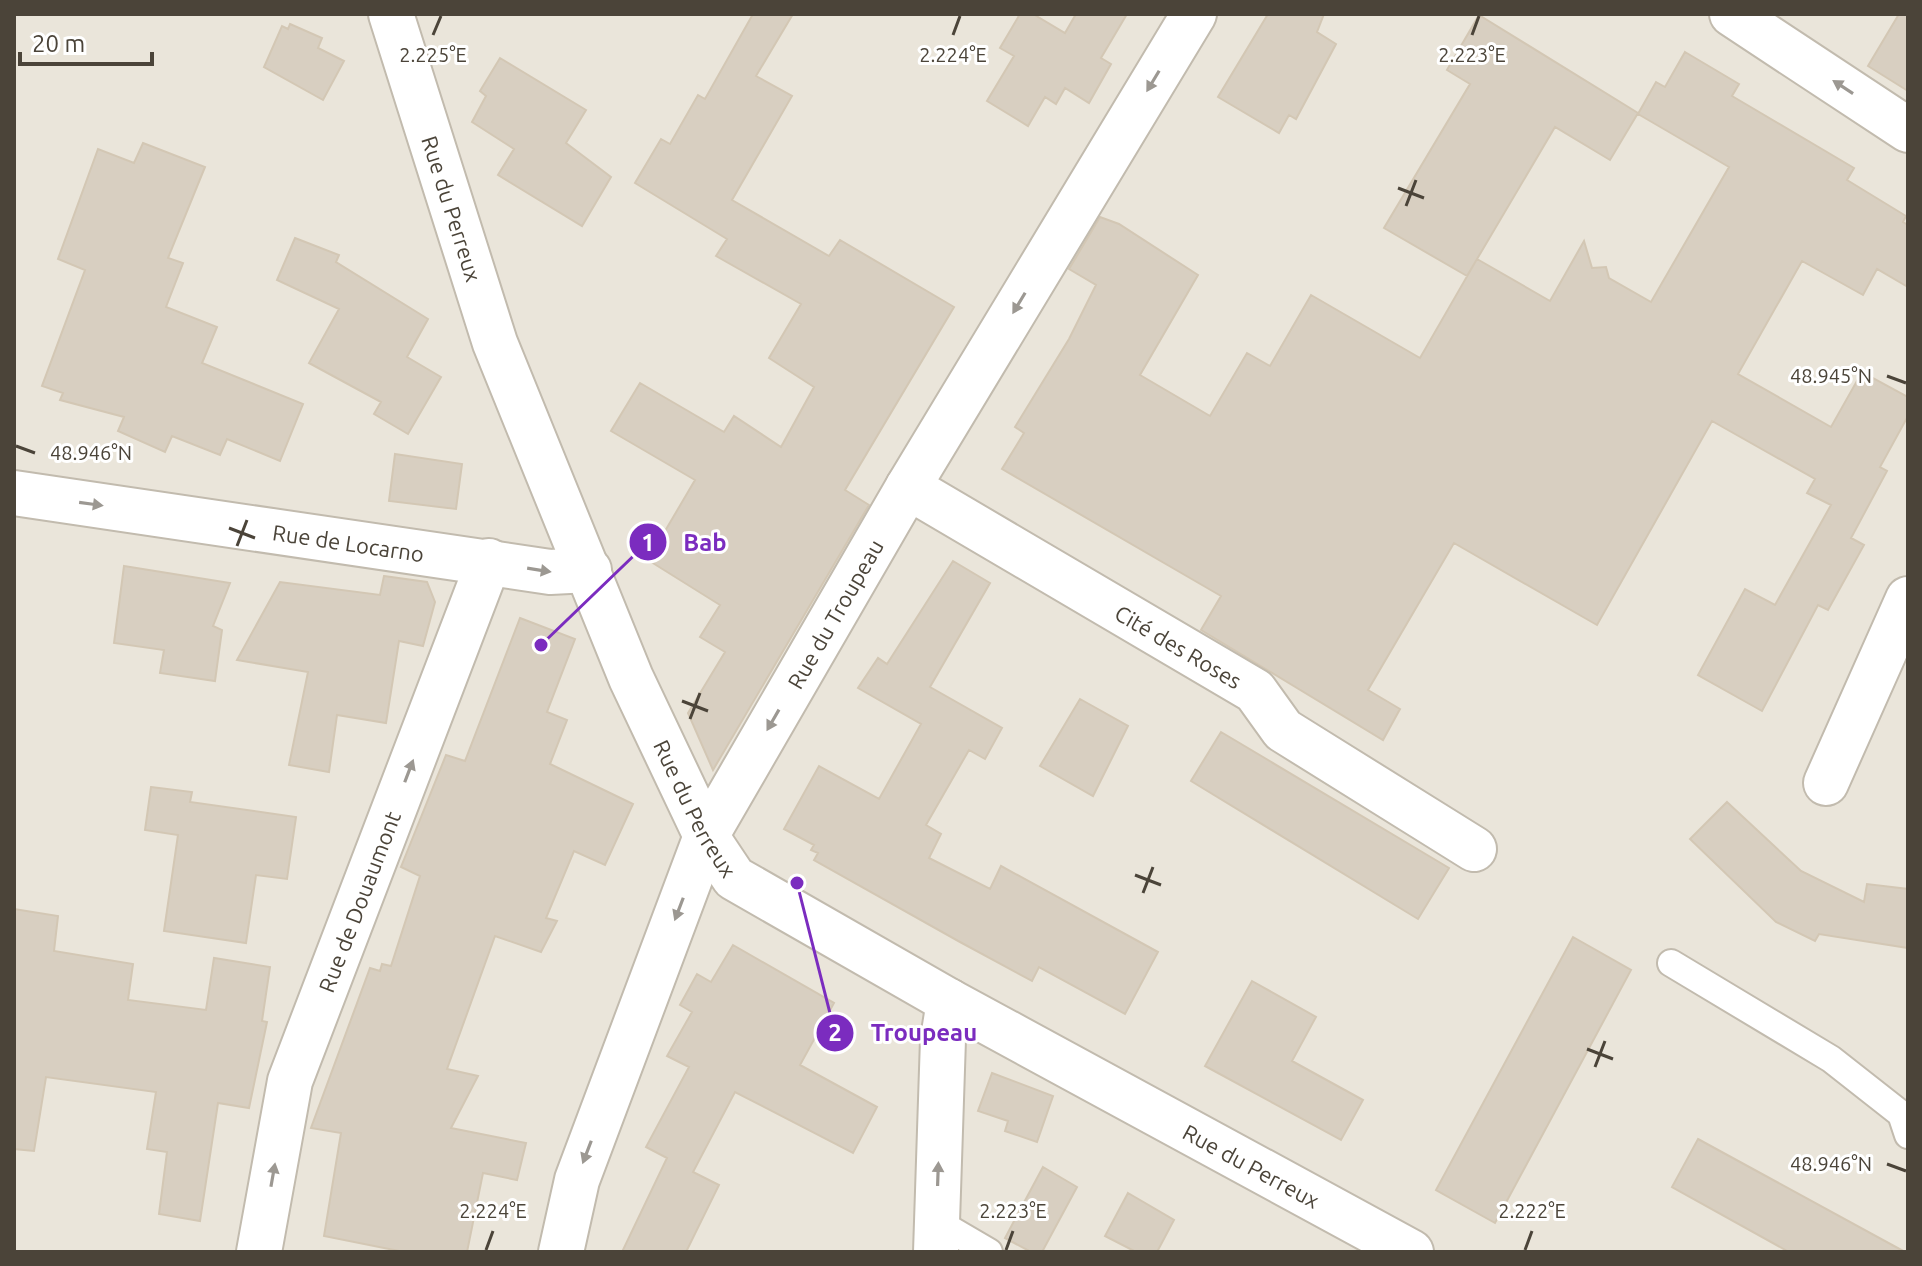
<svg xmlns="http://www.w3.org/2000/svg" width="1922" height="1266" viewBox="0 0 1922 1266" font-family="Ubuntu,sans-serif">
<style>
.residential{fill:#eae5da}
.building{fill:#d8cfc1;stroke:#d3c7b4;stroke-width:2}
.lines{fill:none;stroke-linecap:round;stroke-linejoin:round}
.service-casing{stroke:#c2bbae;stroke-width:30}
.minor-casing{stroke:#c2bbae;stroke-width:48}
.service{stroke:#fff;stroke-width:26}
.minor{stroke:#fff;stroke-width:44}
.oneway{fill:#9c9892}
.ticks{fill:none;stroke:#4b4439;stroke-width:3}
.labels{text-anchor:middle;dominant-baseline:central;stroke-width:6;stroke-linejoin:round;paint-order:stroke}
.street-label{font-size:22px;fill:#4b4439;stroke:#fff}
.ticks-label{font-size:20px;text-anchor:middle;fill:#4b4439;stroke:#fff;stroke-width:6;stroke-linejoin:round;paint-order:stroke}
.leader{fill:none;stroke:#7b2cbf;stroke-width:3}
.callout-dot{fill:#7b2cbf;stroke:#fff;stroke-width:3}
.mark-label{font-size:24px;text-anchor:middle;font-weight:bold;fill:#fff}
.callout-label{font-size:24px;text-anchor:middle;font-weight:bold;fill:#7b2cbf;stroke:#fff;stroke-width:6;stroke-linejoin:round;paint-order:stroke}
</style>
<rect width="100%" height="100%" fill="#f6f3ec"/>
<path class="residential" d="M14,14H1908V1252H14Z"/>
<path class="building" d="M753,14H793L756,76L792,96L732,200L829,256L840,240L954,307L845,490L869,505L713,770L688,713L725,652L700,637L720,605L648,560L695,480L611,431L640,383L724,432L734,416L781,447L814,387L769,358L801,304L716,256L727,239L635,183L661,139L670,144L698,95L705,99Z
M1020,14H1033L1065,33L1076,14H1127L1101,58L1111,64L1089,103L1065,88L1056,104L1045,97L1028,126L987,101L1014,56L1000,48Z
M1268,14H1324L1317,32L1336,44L1296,119L1289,115L1279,133L1218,97Z
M1899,14H1908V91L1868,66Z
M1479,15L1638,113L1610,160L1555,127L1467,276L1384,228L1470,84L1447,70Z
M290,24L322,38L318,48L344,61L323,100L264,67L282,26L288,29Z
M1685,52L1739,84L1732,96L1854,168L1847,180L1906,216L1903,222L1908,225V287L1877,269L1863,295L1802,261L1738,374L1831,427L1862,372L1908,397V416L1880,467L1887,471L1851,538L1864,545L1828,610L1818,605L1762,711L1698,675L1745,589L1775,605L1831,505L1807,493L1815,479L1712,421L1597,625L1454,543L1368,690L1400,709L1383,740L1201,630L1221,596L1002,469L1024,433L1015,427L1069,339L1096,285L1069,269L1100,217L1119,224L1198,275L1140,375L1210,416L1247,353L1270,366L1311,295L1420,358L1477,259L1550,301L1584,241L1592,268L1606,267L1609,278L1651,302L1729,167L1638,114L1656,82L1665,87Z
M500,58L586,110L566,143L611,177L582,226L498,175L514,149L472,122L486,96L480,91Z
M143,143L205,167L168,258L183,263L166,307L217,327L202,363L303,404L280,461L227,439L220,455L172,436L165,452L118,431L124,417L60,400L63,393L42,386L85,270L58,259L98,149L134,163Z
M295,238L339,255L336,262L428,319L407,357L441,377L408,434L374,414L381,402L309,363L339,309L277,280Z
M395,454L462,464L456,509L389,501Z
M953,561L990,583L930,687L1002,728L985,759L969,750L926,825L941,834L929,858L990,889L1001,866L1158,952L1125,1014L1039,967L1032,981L960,942L814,860L818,853L811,850L814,845L784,829L819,766L879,799L921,724L858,688L878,658L887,664Z
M124,566L230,583L213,626L222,630L215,681L160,673L164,650L114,643Z
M384,576L427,582L435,602L423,646L399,641L386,723L337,715L329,772L289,765L308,672L237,660L280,582L380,595Z
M520,618L575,639L547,712L567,720L550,764L633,804L605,865L574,851L546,918L557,921L541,952L495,936L447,1069L478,1076L451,1128L526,1143L517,1180L483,1173L467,1252H404L324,1236L341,1133L311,1128L370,968L380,971L382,964L391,966L420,876L401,867L446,755L465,761Z
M1080,699L1128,726L1093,796L1040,766Z
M1221,732L1449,868L1418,919L1191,781Z
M151,787L192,792L190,802L296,817L287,879L256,875L246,943L164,931L178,835L145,830Z
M1727,802L1801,871L1864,902L1867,884L1908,889V948L1819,934L1815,941L1776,922L1690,839Z
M14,909L58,916L54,951L133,964L128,1000L206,1010L214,958L270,967L262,1021L267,1022L249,1108L218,1103L200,1221L159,1214L167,1152L147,1149L156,1092L46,1077L34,1151L14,1149Z
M1573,937L1631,970L1495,1223L1436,1190Z
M733,945L834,1003L800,1065L877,1107L853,1153L735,1092L693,1172L719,1185L686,1252H622L667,1158L646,1147L689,1067L667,1056L692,1012L680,1005L697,974L711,982Z
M1252,981L1316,1017L1292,1061L1363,1100L1341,1140L1205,1066Z
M992,1073L1053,1096L1037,1142L1005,1131L1008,1121L978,1111Z
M1698,1139L1905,1252H1789L1672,1187Z
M1043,1167L1077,1187L1042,1252H1031L1005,1238Z
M1128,1193L1174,1220L1157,1252H1136L1105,1236Z"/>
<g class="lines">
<g class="service-casing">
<path id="service" d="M1671,963L1831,1059L1901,1114L1908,1135
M936,1221L989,1252"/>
</g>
<g class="minor-casing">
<g id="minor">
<path id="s1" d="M391,14L495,343L631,678L706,836L734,878L949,1001L1411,1252"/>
<path d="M1732,14L1908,130"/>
<path id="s2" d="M908,487L1255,691L1283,730L1474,849"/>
<path id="s3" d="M14,493L550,572L589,570"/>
<path d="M1826,783L1908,599"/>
<path id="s4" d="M259,1252L290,1081L489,561"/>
<path id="s5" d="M561,1252L577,1180L706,836L908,487L1194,14"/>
<path d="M936,1252L943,1039L949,1001"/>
</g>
</g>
<use href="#service" class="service"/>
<use href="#minor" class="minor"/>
</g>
<defs><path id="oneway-solid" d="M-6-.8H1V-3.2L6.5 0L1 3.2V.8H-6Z" transform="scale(2)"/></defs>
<g class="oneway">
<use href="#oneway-solid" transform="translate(1153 81) rotate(121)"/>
<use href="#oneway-solid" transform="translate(1843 87) rotate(-147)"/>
<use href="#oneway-solid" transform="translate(1019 303) rotate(121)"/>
<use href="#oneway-solid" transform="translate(91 504) rotate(8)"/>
<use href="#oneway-solid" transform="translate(539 570) rotate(9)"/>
<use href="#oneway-solid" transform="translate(773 720) rotate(120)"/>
<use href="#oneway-solid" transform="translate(409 771) rotate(-69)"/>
<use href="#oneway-solid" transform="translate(679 909) rotate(111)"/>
<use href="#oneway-solid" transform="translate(587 1152) rotate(111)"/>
<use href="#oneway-solid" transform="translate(938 1174) rotate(-88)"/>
<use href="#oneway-solid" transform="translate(273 1175) rotate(-80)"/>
</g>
<path class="ticks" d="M433,35L441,16M953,35L960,16M1472,35L1479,16M1398,188L1424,198M1406,206L1416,180M1887,376L1906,383M16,446L35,453M229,528L255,538M237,546L247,520M682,701L708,711M690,719L700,693M1135,875L1161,885M1143,893L1153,867M1587,1049L1613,1059M1595,1067L1605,1041M1887,1164L1906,1171M486,1250L493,1231M1006,1250L1013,1231M1525,1250L1532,1231"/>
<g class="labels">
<g class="street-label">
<text stroke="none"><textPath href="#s1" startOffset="204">Rue du Perreux</textPath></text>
<text stroke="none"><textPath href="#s3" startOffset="338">Rue de Locarno</textPath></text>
<text stroke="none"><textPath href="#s5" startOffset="698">Rue du Troupeau</textPath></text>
<text stroke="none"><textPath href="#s2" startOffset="314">Cité des Roses</textPath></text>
<text stroke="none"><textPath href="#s1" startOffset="852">Rue du Perreux</textPath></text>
<text stroke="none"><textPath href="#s4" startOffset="366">Rue de Douaumont</textPath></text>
<text stroke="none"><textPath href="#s1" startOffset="1524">Rue du Perreux</textPath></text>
</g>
</g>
<g class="ticks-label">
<text x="953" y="62">2.224°E</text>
<text x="433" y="62">2.225°E</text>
<text x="1472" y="62">2.223°E</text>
<text x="1831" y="383">48.945°N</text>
<text x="91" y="460">48.946°N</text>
<text x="1831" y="1171">48.946°N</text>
<text x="493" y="1218">2.224°E</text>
<text x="1013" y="1218">2.223°E</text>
<text x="1532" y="1218">2.222°E</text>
</g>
<path class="leader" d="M541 645L648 542M797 883L835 1033"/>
<g class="callout-dot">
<circle cx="541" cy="645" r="8"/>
<circle cx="797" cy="883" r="8"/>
<circle cx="648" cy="542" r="20"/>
<circle cx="835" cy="1033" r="20"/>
</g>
<g class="mark-label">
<text x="648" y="551">1</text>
<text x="835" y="1041">2</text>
</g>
<g class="callout-label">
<text x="705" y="551">Bab</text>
<text x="924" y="1041">Troupeau</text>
</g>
<rect width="1922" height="1266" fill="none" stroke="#4b4439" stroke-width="32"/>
<path d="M20 52v12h132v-12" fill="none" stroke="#4b4439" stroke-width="4"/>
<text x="32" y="52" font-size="24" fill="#4b4439" stroke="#ffffff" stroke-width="6" paint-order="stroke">20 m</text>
</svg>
